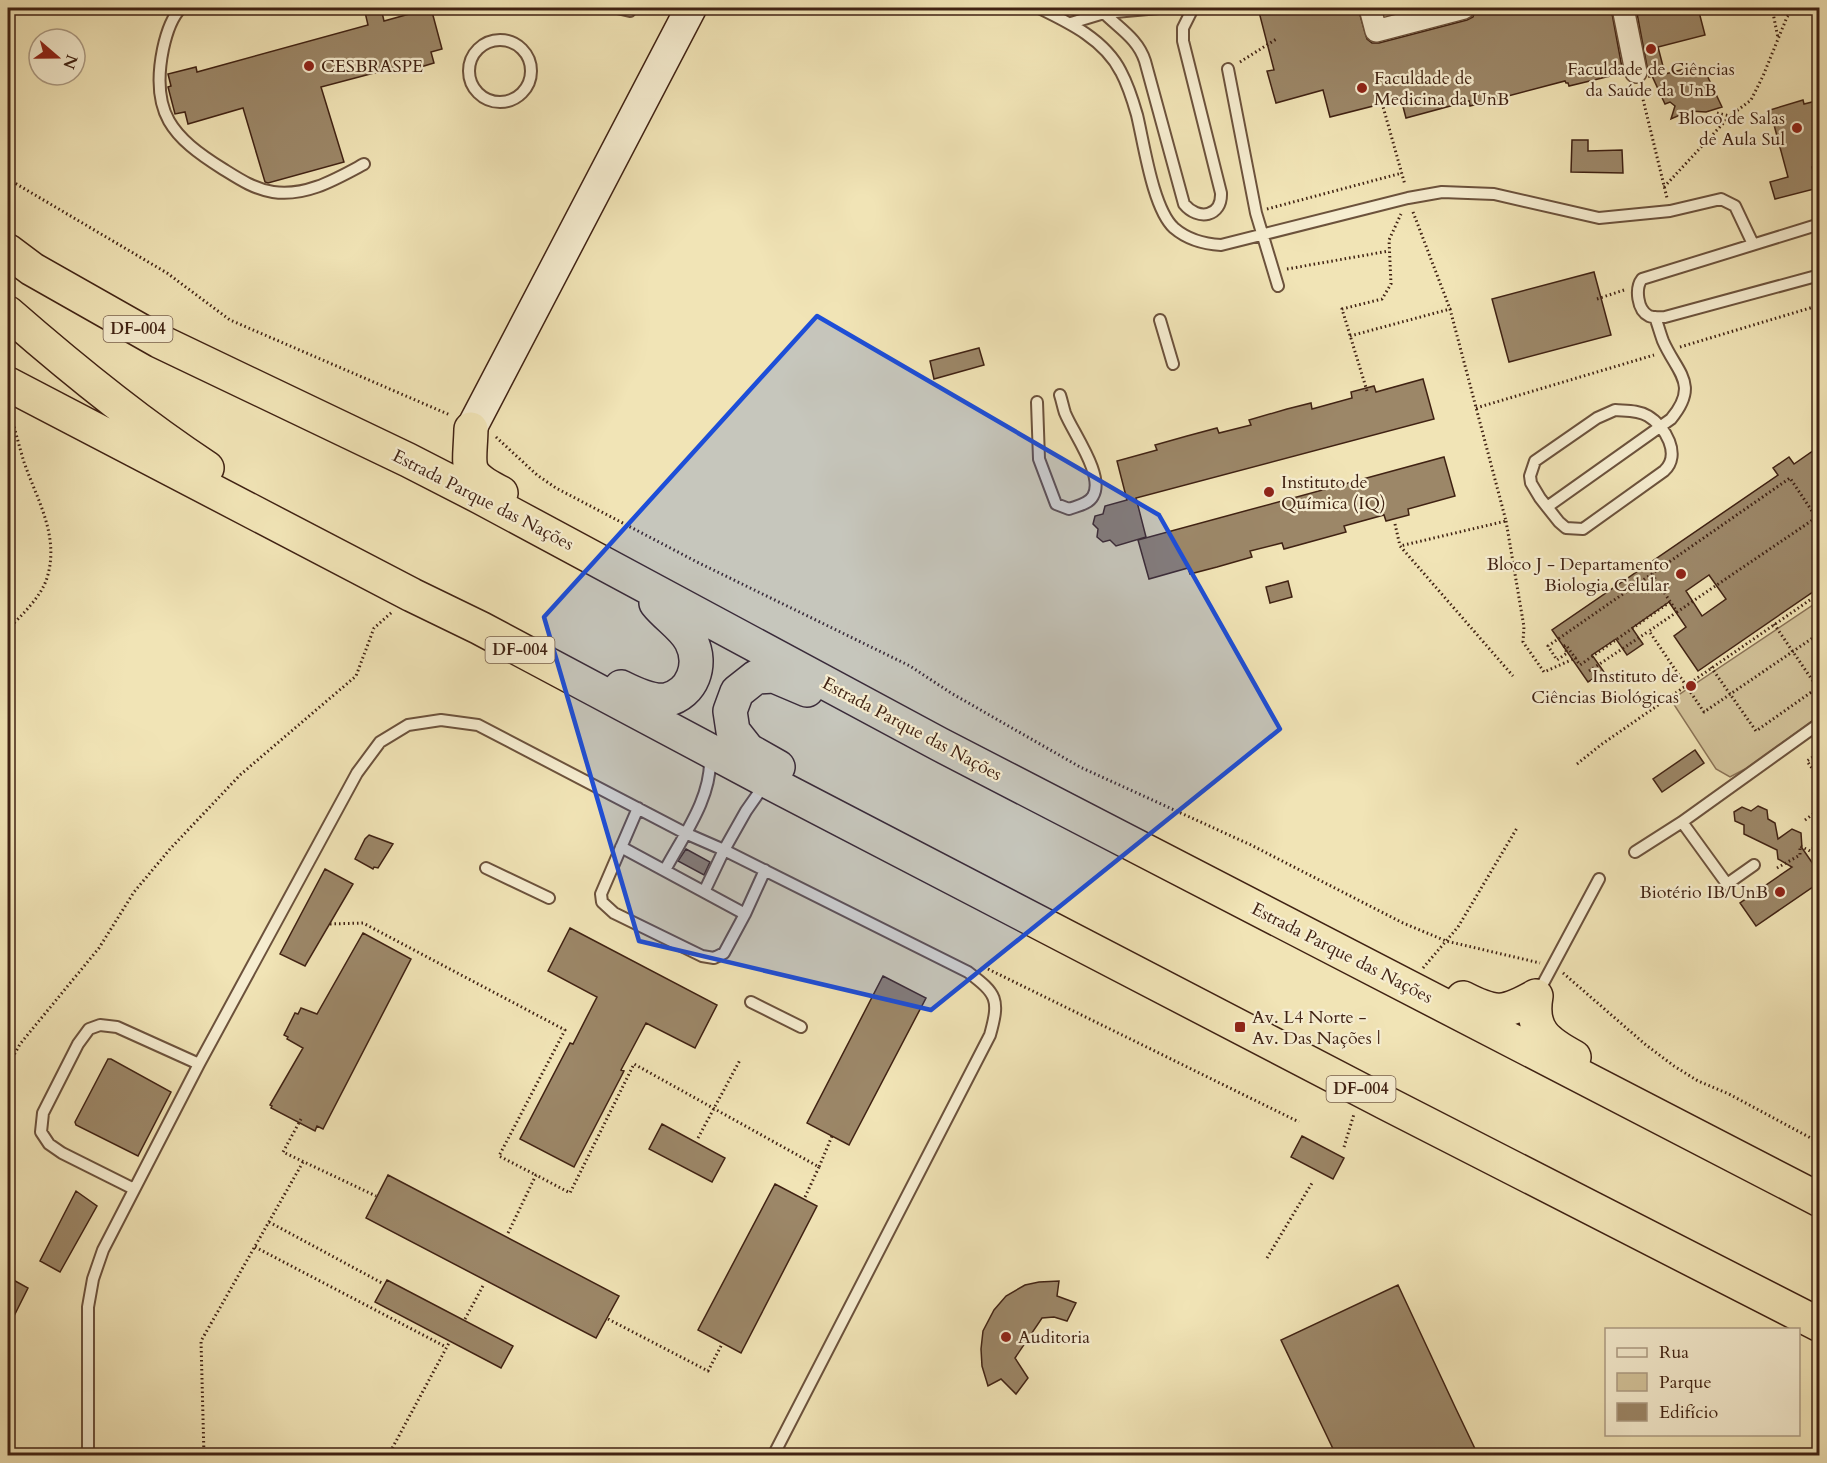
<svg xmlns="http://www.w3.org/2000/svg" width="1827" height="1463" viewBox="0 0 1827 1463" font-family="Cardo,serif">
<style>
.green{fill:#d3c39a;stroke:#8a7256;stroke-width:1.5}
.building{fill:#9c8768;stroke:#402213;stroke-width:1.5;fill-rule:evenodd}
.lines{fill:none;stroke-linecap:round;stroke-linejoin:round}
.lane-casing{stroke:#6c523c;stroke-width:14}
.street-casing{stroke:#6c523c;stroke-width:24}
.secondary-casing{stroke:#402213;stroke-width:33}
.highway-casing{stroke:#402213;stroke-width:36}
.path{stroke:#402213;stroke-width:3;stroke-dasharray:1.5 3;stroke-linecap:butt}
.lane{stroke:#f6edd0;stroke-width:10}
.street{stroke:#f6edd0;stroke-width:21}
.secondary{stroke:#f6edd0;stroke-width:30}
.highway{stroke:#f1e4b6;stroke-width:33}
.marked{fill:#1d4ed8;fill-opacity:0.2;stroke:#1d4ed8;stroke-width:4.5;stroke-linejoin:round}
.poi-dot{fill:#8f2418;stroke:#f6edd0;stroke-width:2}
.labels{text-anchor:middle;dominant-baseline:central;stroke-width:4.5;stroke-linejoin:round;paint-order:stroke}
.shield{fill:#f6edd0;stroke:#775f4c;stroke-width:1.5}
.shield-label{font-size:16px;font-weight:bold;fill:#402213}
.poi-label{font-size:18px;fill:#402213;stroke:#f6edd0;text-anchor:start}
.street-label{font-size:18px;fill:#402213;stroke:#f6edd0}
</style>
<rect width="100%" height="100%" fill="#f1e4b6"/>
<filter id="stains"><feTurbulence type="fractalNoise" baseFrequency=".00333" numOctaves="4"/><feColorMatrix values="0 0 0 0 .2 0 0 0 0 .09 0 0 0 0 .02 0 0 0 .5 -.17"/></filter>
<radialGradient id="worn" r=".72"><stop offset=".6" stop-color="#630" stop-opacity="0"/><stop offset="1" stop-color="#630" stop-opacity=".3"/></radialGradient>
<path class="green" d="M1819,601V716L1745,769L1730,777L1716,769L1671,700Z"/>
<path class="building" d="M364,8H381L384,21L431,8L442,49L431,52L434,63L414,69L412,63L321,87L344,162L268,183L265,182L243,108L188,124L185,112L175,114L168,87L171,86L168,74L196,67L197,72L368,25Z
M1258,8H1358L1367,39L1372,43H1379L1467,20L1473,17L1476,8H1611L1623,73L1569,86L1568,83H1566L1565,81L1470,106L1469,101L1406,118L1401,99L1330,117L1323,90L1276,103L1267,71L1274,70Z
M1636,8H1698L1705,35L1658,47L1665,74L1696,66L1699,71L1704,69L1722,107L1706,112L1689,111L1671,119L1675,106L1670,102L1665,104L1652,76L1649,77Z
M1803,100L1804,104L1820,100V165L1812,167L1818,188L1775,199L1770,182L1788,177L1770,110Z
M1572,140H1588V151L1622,150L1623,173L1571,172Z
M1594,272L1611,335L1509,362L1492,299Z
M979,348L984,365L934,379L930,361Z
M1423,379L1434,419L1136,498L1146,537L1116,546L1110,540L1103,542L1097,537L1098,529L1093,524L1095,516L1103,514L1105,506L1127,500L1117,461L1157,450L1155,445L1187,436L1217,428L1219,433L1251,425L1249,420L1287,409L1311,403L1312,409L1352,398L1351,392L1374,386L1376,392Z
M1820,446V587L1698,671L1674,636L1686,627L1669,602L1632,628L1643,644L1627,655L1616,639L1592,655L1604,672L1588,682L1552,630L1778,475L1773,468L1789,457L1794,464ZM1709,575L1726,599L1702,616L1686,591Z
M1444,457L1455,496L1408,509L1409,515L1386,521L1384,515L1344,526L1346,532L1284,549L1282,543L1250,551L1252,557L1217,567L1190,574L1188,568L1149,579L1138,540Z
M1288,581L1292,597L1270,603L1266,587Z
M1695,750L1704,763L1662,792L1653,779Z
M1758,806L1767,810L1768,819L1775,823L1778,839L1792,829L1801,833L1802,848L1820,874V882L1756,926L1740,903L1792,867L1778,859L1777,850L1744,834V825L1735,821L1734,812L1742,807L1751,811Z
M369,835L393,844L378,868L374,867L373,869L355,859L365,839Z
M686,849L710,862L704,875L678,861Z
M325,869L353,884L305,966L280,954Z
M570,928L717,1005L695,1048L646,1023L621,1070L624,1071L574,1167L520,1139L570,1043L573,1044L597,997L548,971Z
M363,933L411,959L323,1129L317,1126L315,1131L271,1108L272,1106L270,1105L303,1048L287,1039L288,1037L284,1035L295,1013L298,1014L301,1008L317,1014Z
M883,976L926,998L849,1145L807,1123Z
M108,1059H111L171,1092L138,1156L76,1125L75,1122Z
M662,1124L725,1158L712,1182L649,1149Z
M1302,1136L1344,1158L1333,1179L1291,1157Z
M388,1175L619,1296L596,1338L366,1218Z
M775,1184L817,1206L741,1353L698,1330Z
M76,1191L97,1206L60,1272L40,1261Z
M8,1277L28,1288L8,1328Z
M387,1280L513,1346L501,1368L375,1302Z
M1059,1281L1057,1296L1076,1303L1067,1321L1054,1317L1042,1318L1015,1358L1028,1378L1016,1394L1001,1379L988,1386L982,1366L981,1349L983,1331L994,1310L1006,1296L1025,1285L1039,1282Z
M1398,1285L1456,1409L1478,1455H1336L1281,1340Z"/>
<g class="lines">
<g class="lane-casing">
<path id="lane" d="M181,8C171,18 166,35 163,49C150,113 172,137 223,169C239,179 254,189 273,192C306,197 336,179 364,164
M617,8L630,11
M1039,8C1070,23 1105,40 1121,72C1128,85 1133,101 1137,115C1144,144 1153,209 1174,228C1188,240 1203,244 1221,245L1408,198L1442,192L1494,194L1599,218L1670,211L1721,199L1735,206L1753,244
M1104,13L1159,8
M1071,23L1104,13C1120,29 1138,39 1145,61L1184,204C1198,221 1222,217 1221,193L1183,41V28L1193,8
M469 71a31 31 0 1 1 62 0a31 31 0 1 1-62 0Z
M1228,69L1256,213L1278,286
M1820,224L1642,279C1635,288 1637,310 1649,316C1654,318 1660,317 1665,317L1820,275
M1160,320L1173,364
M1037,402L1039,459L1056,504L1069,509C1077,506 1089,504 1093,496C1105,476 1073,433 1065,413C1063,407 1062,401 1060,395
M1615,410C1626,411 1638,410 1648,416C1665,426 1682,455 1664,471L1583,529L1566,528L1559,522L1540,498L1531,483L1530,476L1535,461L1597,418Z
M1547,507L1671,419C1700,384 1677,373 1663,341C1660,333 1658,325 1655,317
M765,784L746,811L724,850L968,972C997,994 1000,999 990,1035L773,1456
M638,808L601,894L602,902L614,913L702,956L714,958L724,953L745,914L765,870
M1682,822L1727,884L1754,865
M621,847L745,914
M1635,852L1682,822L1820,723
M486,868L549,898
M665,870C683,836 712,798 710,757
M1538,993L1599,879
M751,1002L801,1027
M134,1189L62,1153L49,1144L41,1132L43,1113L78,1044L89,1029L100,1025L117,1027L199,1064
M88,1456V1307L93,1279L103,1250L199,1064L357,773L380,742L408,725L441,720L478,725L685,833L724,850L704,892"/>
</g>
<g class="street-casing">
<path id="street" d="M1370,8L1376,31L1464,8
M1623,8L1636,72"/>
</g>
<g class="secondary-casing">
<path id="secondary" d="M471,429L691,8"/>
</g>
<g class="highway-casing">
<path id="highway" d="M8,251L32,269L159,341L408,460L480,497L939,744L1820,1200
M8,313C71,368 137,422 207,468
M8,384L412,595L480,628L767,781L1386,1103L1820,1325
M471,429C470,469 462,473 501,493
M621,687C633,693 652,702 666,700C693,694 703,664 691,641C684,627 666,616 656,603
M778,767L748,750L733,731L730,711L737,692L756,677L774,676L807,690
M1536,996C1530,1030 1546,1042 1574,1057
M1463,998C1496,1015 1504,1014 1536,996"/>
</g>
<path class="path" d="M1772,8L1778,38
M1240,62L1278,38
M1641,91L1667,198
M1382,103L1405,185
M1717,113L1730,116L1751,100L1763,76L1787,17L1795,8
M8,179L167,273L230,320L450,415
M1664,187L1730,116
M1267,209L1402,173
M1413,212L1450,309
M1287,269L1389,251
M1597,299L1624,290
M1350,336L1450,309L1506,521L1400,546L1513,676
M1680,347L1820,305
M1367,391L1342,309L1382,299L1391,284L1389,240L1401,214
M1476,408L1654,355
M496,437L537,475L556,488L697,562L910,666L951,693L1080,767L1251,845L1403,923L1446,941L1540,963
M1816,516L1820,496
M1506,521L1524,627L1523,642L1544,672L1578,657
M1395,524L1400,546
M1652,574L1677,612L1820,515
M1677,612L1649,631L1704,712L1820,633
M1774,624L1817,687
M8,629C21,616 41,597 47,578C60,536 37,500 24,462C19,446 15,429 10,413
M1564,646L1567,653L1557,660L1548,646L1790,478L1820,523
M1564,646L1566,645L1580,665L1670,602
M1711,667L1756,731L1820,686
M1589,671L1649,631
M1820,752L1807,761L1814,771L1819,768L1815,762L1820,759
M1577,764L1602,744L1820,593
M1805,820L1820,809
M1777,868L1800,855V846L1810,851L1816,846L1817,837
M330,924L363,923L565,1030L499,1156L536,1175
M1423,968L1458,927L1517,828
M988,969L1299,1122
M1563,973L1646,1045L1674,1066L1698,1081L1729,1094L1820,1143
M8,1066L20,1044L99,948L134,892L170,849L240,775L356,676L374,628L392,612
M301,1119L283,1152L376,1196
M698,1138L740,1060
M1344,1147L1354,1114
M805,1197L819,1167
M269,1222L382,1283
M508,1233L536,1175L570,1193L634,1064L819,1167L832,1136
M255,1247L446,1347
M1267,1258L1312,1183
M465,1319L484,1284
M608,1319L708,1371L722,1344
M204,1456L201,1341L303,1162
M388,1456L449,1343"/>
<use href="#lane" class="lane"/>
<use href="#street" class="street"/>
<use href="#secondary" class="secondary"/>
<use href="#highway" class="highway"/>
</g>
<path class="marked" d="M817,316L1159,515L1280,729L931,1010L639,941L544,617Z"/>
<g class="poi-dot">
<circle cx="1651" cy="49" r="6"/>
<circle cx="309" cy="66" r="6"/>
<circle cx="1362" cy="88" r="6"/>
<circle cx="1797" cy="128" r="6"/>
<circle cx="1269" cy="492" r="6"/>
<circle cx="1681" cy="574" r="6"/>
<circle cx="1691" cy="686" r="6"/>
<circle cx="1780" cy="892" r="6"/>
<rect x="1234" y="1021" width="12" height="12" rx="3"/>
<circle cx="1006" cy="1337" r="6"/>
</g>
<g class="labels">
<g class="shield">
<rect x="103.5" y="316" width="69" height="26" rx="4.5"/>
<rect x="485.5" y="637" width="69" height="26" rx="4.5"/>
<rect x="1326.5" y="1076" width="69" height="26" rx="4.5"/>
</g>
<g class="shield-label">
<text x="138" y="329">DF-004</text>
<text x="520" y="650">DF-004</text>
<text x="1361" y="1089">DF-004</text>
</g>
<g class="poi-label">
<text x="321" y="66">CESBRASPE</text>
<text x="1651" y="69" text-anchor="middle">Faculdade de Ciências<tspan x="1651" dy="21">da Saúde da UnB</tspan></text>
<text x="1374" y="78">Faculdade de<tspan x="1374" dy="21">Medicina da UnB</tspan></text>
<text x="1785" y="118" text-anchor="end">Bloco de Salas<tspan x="1785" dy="21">de Aula Sul</tspan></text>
<text x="1281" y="482">Instituto de<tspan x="1281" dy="21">Química (IQ)</tspan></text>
<text x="1669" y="564" text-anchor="end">Bloco J - Departamento<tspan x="1669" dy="21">Biologia Celular</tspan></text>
<text x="1679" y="676" text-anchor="end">Instituto de<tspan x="1679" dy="21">Ciências Biológicas</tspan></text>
<text x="1768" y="892" text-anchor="end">Biotério IB/UnB</text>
<text x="1252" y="1017">Av. L4 Norte -<tspan x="1252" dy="21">Av. Das Nações |</tspan></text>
<text x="1018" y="1337">Auditoria</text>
</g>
<g class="street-label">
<text transform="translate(483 500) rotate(27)">Estrada Parque das Nações</text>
<text transform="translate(912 729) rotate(28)">Estrada Parque das Nações</text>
<text transform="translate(1342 953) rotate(27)">Estrada Parque das Nações</text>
</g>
</g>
<rect width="1827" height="1463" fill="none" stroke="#f1e4b6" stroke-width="30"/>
<rect x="9" y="9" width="1809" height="1445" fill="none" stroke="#402213" stroke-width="3"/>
<rect x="15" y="15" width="1797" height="1433" fill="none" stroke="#402213" stroke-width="1.5"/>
<rect x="1605" y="1328" width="195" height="108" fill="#f6edd0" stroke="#ad9c84" stroke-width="1.5"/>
<rect x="1617" y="1348" width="30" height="9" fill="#f6edd0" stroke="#ad9c84" stroke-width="1.5"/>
<text x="1659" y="1358" font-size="18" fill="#402213">Rua</text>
<rect x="1617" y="1373" width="30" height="18" fill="#d3c39a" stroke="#ad9c84" stroke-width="1.5"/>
<text x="1659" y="1388" font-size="18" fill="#402213">Parque</text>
<rect x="1617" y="1403" width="30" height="18" fill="#9c8768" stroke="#ad9c84" stroke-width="1.5"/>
<text x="1659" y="1418" font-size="18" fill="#402213">Edifício</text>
<g transform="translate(57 57) rotate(110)"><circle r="28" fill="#f6edd0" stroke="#ad9c84" stroke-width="1.5"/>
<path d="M0-4.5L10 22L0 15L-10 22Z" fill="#8f2418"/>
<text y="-9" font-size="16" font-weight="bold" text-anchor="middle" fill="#402213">N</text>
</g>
<rect width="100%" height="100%" filter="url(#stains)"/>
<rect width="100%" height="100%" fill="url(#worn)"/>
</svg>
